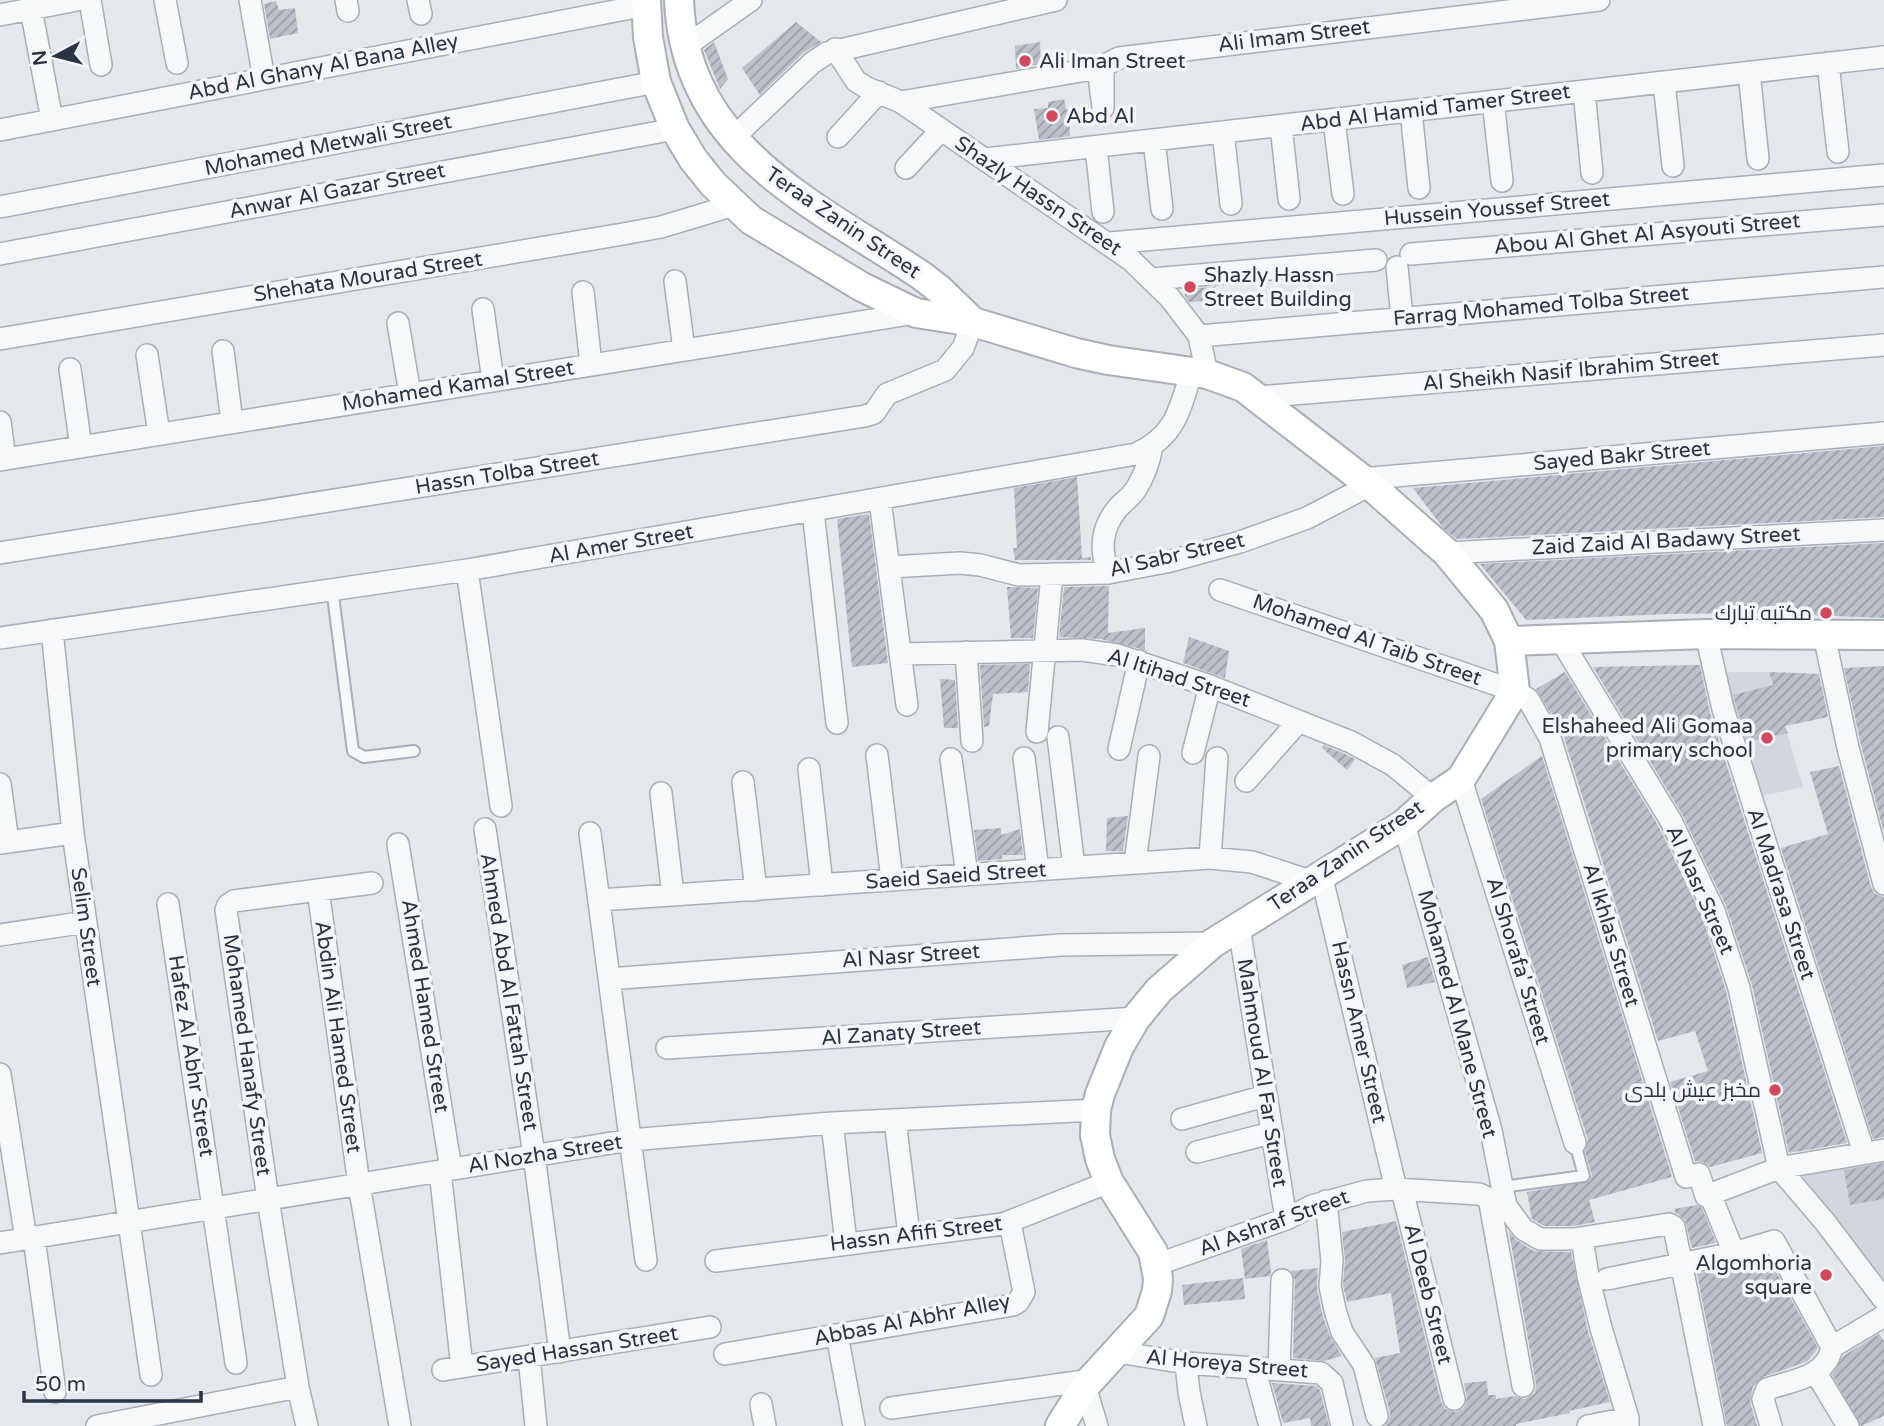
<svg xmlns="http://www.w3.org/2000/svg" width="1884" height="1426" viewBox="0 0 1884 1426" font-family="'Varela Round',Cairo,sans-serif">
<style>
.built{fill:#d2d6de}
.building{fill:url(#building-hatch)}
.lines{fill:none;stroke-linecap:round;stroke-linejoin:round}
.lane-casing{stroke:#a9aeb7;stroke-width:14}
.street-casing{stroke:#a9aeb7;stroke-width:24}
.secondary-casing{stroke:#a9aeb7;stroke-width:32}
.lane{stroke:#f7f8fa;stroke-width:10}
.street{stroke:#f7f8fa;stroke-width:21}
.secondary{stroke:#fff;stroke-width:28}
.poi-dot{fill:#d1495b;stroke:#f4f6f9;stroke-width:2.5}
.labels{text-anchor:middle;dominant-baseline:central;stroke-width:7;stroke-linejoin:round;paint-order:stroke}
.street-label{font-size:21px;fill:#2b3445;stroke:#f4f6f9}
.poi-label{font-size:21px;fill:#2b3445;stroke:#f4f6f9;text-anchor:end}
</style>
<defs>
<pattern id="building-hatch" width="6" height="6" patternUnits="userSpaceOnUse" patternTransform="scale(1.75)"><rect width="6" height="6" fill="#bbc0ca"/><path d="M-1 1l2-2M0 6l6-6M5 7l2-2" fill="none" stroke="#989da6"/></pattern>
</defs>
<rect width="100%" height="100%" fill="#e4e7ec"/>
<path class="built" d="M1723,672H1769L1803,787L1762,796Z
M1884,1156V1295L1791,1169Z"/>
<path class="building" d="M276,1L279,10L295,8L298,33L270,39L264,4Z
M796,22L821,42L803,53L760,95L742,68Z
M714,42L728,79L720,89L704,50Z
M1040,42L1041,64L1016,69L1015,46Z
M1064,99L1066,109L1069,111L1070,136L1039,140L1034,109L1048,108V102Z
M1215,287L1217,300L1189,302L1185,296L1184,289Z
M1884,446V517L1457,539L1443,528L1413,488Z
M1077,477L1082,558L1091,557V560H1015L1013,548H1017L1014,488Z
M869,514L888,663L852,667L837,519Z
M1884,543V618L1758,613L1668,614L1526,620L1480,564Z
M1109,586L1108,633L1145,628V650L1101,639L1059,637L1064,587Z
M1007,587L1038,588L1033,638H1011Z
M1189,637L1229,651L1225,678L1183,663Z
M1030,664L1028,692L993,694L989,726L984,727L980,665Z
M1700,665L1710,713L1847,1143L1789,1153L1752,985L1726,906L1682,814L1593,667Z
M1884,666V833L1861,745L1844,668Z
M1565,672L1659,827L1702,916L1726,991L1762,1153L1710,1167L1703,1162L1695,1161L1670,1082L1708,1071L1695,1031L1658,1041L1563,734L1536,689Z
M1769,672L1819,674L1828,717L1785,726L1788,733L1747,742L1733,695L1773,685Z
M940,679L955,680L958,728H944Z
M1324,745L1345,754L1355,759L1347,770L1322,748Z
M1542,756L1672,1177L1589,1200L1595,1222L1573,1226H1544L1532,1219L1527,1192L1590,1181L1592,1175L1585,1151L1588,1140L1481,799Z
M1839,766L1871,887L1875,894L1884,897V1137L1873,1139L1781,848L1828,834L1810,772Z
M1128,816L1123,851H1106L1107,818Z
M1001,828V835L1020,829L1023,855H1002V859L978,861L974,830Z
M1428,957L1435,982L1407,988L1402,965Z
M1884,1163V1199L1850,1205L1844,1170Z
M1697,1205L1702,1208L1716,1243L1692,1248L1685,1220L1675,1212L1674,1209Z
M1396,1221L1441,1402L1445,1409L1456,1412L1464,1408L1467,1397L1464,1383L1487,1381L1488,1395H1496V1399L1515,1396L1525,1399L1535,1393L1536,1384L1509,1232L1516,1240L1534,1251L1571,1252L1588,1331L1610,1402L1569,1411L1570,1413L1516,1424V1426H1385L1389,1420L1390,1413L1375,1358L1400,1353L1391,1293L1347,1302L1343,1285L1345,1260L1342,1232Z
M1267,1240L1271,1272L1270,1276L1245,1279L1241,1249Z
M1768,1257L1818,1348L1808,1361L1763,1377L1753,1386L1750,1402L1757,1426H1727L1697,1274Z
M1318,1268L1317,1288L1322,1314L1330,1336L1342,1356L1324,1361L1293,1358L1295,1280L1291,1271Z
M1243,1278L1245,1299L1184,1305L1182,1285Z
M1879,1334L1884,1341V1416L1861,1426L1832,1375L1843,1356Z
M1272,1383L1316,1386L1320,1390L1329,1426H1311L1310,1418L1283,1423Z"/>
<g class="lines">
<g class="lane-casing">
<path id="lane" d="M332,588L353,751L364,757L414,751
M1502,1187L1584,1176L1575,1143"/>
</g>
<g class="street-casing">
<path id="street" d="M90,0L101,65
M165,0L177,63
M250,0L264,79
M346,0L348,11
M418,0L421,14
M31,9L52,120
M0,15L77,0
M686,46L751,0
M835,49L856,81L867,88L901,102L1131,260L1170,298L1199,336L1207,374
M1828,63L1838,152
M1749,72L1758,159
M1664,82L1673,166
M1584,91L1592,173
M1493,101L1502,181
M901,102L1098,68L1103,108V66L1119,58L1599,0
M1411,111L1419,188
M1334,120L1343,194
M1281,126L1289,199
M0,130L646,5
M1223,132L1231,204
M838,137L879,92
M733,138L812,63L827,53L1056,0
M1154,140L1162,209
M1096,147L1103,212
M985,159L1884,57
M906,168L941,130
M0,207L656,82
M1110,243L1884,175
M0,254L675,129
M1411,254L1884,215
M1397,267L1402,318
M1152,279L1376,260
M675,281L684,350
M583,292L591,365
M483,309L493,381
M398,323L410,394
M1199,336L1884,277
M0,339L623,234L661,227L734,205
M223,351L232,422
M147,355L159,434
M70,369L81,447
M1258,397L1884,345
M0,422L5,459
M0,460L916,313
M1361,479L1884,433
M880,500L907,705
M813,511L837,723
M0,553L865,416L874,413L887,394L945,370L963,348L973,322
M1447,553L1884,530
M890,567L960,563L980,565L1019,575L1108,573L1171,561L1240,542L1307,518L1370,485
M467,570L501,806
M1108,573C1100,549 1101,529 1117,509C1123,502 1131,497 1136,489C1145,475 1149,462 1152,447
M1220,590L1515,691L1528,699L1550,738L1686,1177L1699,1174L1706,1196L1779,1168L1884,1150
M52,630L73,833L151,1375
M1706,634L1723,709L1864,1153
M1824,635L1848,748L1884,884
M1559,637L1671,821L1714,911L1739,988L1779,1168L1825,1222L1884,1300
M0,638L467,570L1136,454C1176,436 1180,409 1192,370
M966,652L972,741
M900,654L1082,650L1117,655L1210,686L1351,742L1393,765L1433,798
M1037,732L1052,574
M1058,737L1074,867
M1119,749L1139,661
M1193,753L1210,686
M877,755L892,880
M1024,758L1038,870
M951,759L967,875
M809,769L822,885
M1461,779L1575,1143
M1246,781L1298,722
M743,782L756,890
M0,784L8,842
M661,793L673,895
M1404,824L1491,1130L1506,1206
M485,829L534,1155L560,1352
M590,833L646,1260
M0,843L73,833
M398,844L451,1169
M1210,858L1217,758
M1135,863L1149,756
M1321,874L1396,1189
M318,890L359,1184L400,1426
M599,900L1210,858L1252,862L1310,881
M168,904L236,1363
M1239,927L1286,1219
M0,935L86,922
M609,979L1061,945L1213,943
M667,1048L1136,1018
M0,1074L26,1239
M1182,1119L1265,1096
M895,1120L909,1235
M832,1123L846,1243
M1197,1152L1271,1133
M440,1171L462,1367
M1402,1190L1454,1399
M1710,1194L1734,1253L1774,1241L1832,1347
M1489,1198L1523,1386
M1326,1201L1332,1261L1330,1286L1335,1310L1342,1332L1364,1365L1377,1416
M34,1238L55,1392
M1582,1238L1588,1276L1601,1328L1628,1418V1426
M0,1243L630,1140L832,1123L1096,1110
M716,1261L1003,1224L1109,1182
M1156,1265L1286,1219L1312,1206L1367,1191L1396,1189L1479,1194L1506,1206L1523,1229L1540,1239H1574L1669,1224L1674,1227L1714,1426
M1607,1279L1734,1253
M837,1335L854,1426
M1117,1352L1186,1363L1321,1373L1332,1383L1342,1426
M725,1354L1013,1305L1018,1302L1024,1292L1010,1223
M529,1357L536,1426
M1186,1363L1189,1392L1196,1426
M1254,1367L1270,1426
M1279,1369L1282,1280
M443,1370L710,1327
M1816,1373L1848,1426
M1085,1386L1097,1426
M761,1404L765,1426
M891,1408L1091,1380
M97,1426L298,1387
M307,1426L298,1387L268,1199L226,910L228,905L234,901L372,883
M1588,1426L1628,1418
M1771,1426L1763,1399L1767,1389C1794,1380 1826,1378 1832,1347L1884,1316"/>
</g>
<g class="secondary-casing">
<path id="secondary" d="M646,0L648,37L656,82L675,129L693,159L713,184L751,220L862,287L916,313L973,322L1076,353L1108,360L1207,374L1243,387L1370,485L1447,553L1494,610L1509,641L1515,691L1461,779L1433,798L1404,824L1213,943L1159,990L1136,1018L1119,1047L1100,1094L1096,1110L1095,1135L1100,1159L1109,1182L1153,1252L1158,1278L1157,1291L1149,1316L1085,1386L1060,1426
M679,0C685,150 815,204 922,276L940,290L973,322
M1509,641L1706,634L1884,635"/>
</g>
<use href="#lane" class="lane"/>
<use href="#street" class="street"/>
<use href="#secondary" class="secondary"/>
</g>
<g class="poi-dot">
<circle cx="1025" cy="61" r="7"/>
<circle cx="1052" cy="116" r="7"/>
<circle cx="1190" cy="287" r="7"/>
<circle cx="1826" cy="613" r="7"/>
<circle cx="1767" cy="738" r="7"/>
<circle cx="1775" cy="1090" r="7"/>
<circle cx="1826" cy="1275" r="7"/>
</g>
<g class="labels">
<g class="street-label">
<text transform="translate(1294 36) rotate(-7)">Ali Imam Street</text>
<text transform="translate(323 67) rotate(-11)">Abd Al Ghany Al Bana Alley</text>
<text transform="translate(1435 108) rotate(-7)">Abd Al Hamid Tamer Street</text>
<text transform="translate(328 145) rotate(-11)">Mohamed Metwali Street</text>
<text transform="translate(337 191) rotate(-11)">Anwar Al Gazar Street</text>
<text transform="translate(1038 196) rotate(34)">Shazly Hassn Street</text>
<text transform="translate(1497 209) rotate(-5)">Hussein Youssef Street</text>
<text transform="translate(843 223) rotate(34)">Teraa Zanin Street</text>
<text transform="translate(1647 234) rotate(-5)">Abou Al Ghet Al Asyouti Street</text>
<text transform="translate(368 277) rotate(-9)">Shehata Mourad Street</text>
<text transform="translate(1541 306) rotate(-5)">Farrag Mohamed Tolba Street</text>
<text transform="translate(1571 371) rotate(-5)">Al Sheikh Nasif Ibrahim Street</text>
<text transform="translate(458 386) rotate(-9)">Mohamed Kamal Street</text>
<text transform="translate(1622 456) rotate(-5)">Sayed Bakr Street</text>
<text transform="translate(507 473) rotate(-9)">Hassn Tolba Street</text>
<text transform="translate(1666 541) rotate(-3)">Zaid Zaid Al Badawy Street</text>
<text transform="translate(621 544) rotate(-10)">Al Amer Street</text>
<text transform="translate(1177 555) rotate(-13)">Al Sabr Street</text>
<text transform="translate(1367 640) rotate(19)">Mohamed Al Taib Street</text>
<text transform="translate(1179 678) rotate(18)">Al Itihad Street</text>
<text transform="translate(1346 856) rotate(-34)">Teraa Zanin Street</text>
<text transform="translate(956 876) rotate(-4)">Saeid Saeid Street</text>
<text transform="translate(1700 890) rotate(66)">Al Nasr Street</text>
<text transform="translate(1781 894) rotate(72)">Al Madrasa Street</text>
<text transform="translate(86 927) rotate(82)">Selim Street</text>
<text transform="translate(1611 935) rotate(73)">Al Ikhlas Street</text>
<text transform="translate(911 956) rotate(-4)">Al Nasr Street</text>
<text transform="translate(1518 961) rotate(73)">Al Shorafa' Street</text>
<text transform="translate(509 992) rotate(81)">Ahmed Abd Al Fattah Street</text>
<text transform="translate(425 1006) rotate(81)">Ahmed Hamed Street</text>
<text transform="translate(1457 1014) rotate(75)">Mohamed Al Mane Street</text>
<text transform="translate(1359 1032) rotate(77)">Hassn Amer Street</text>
<text transform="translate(901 1033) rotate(-4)">Al Zanaty Street</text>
<text transform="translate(338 1037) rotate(82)">Abdin Ali Hamed Street</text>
<text transform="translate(247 1055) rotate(82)">Mohamed Hanafy Street</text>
<text transform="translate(191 1056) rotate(81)">Hafez Al Abhr Street</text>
<text transform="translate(1262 1073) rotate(81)">Mahmoud Al Far Street</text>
<text transform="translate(545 1154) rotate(-9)">Al Nozha Street</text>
<text transform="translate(1274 1223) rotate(-20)">Al Ashraf Street</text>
<text transform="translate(916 1234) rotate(-7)">Hassn Afifi Street</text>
<text transform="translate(1428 1294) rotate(76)">Al Deeb Street</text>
<text transform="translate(912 1320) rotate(-11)">Abbas Al Abhr Alley</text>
<text transform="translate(577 1349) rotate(-9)">Sayed Hassan Street</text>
<text transform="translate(1227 1364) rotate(5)">Al Horeya Street</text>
</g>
<g class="poi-label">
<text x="1039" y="61" text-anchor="start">Ali Iman Street</text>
<text x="1066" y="116" text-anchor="start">Abd Al</text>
<text x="1204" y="275" text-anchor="start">Shazly Hassn<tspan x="1204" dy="24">Street Building</tspan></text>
<text x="1812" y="613">مكتبه تبارك</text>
<text x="1753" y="726">Elshaheed Ali Gomaa<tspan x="1753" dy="24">primary school</tspan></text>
<text x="1761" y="1090">مخبز عيش بلدى</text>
<text x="1812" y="1263">Algomhoria<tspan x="1812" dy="24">square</tspan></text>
</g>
</g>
<g transform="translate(56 56) rotate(263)" stroke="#f4f6f9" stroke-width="5" paint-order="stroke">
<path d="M0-5L12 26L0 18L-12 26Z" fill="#2b3445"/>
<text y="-10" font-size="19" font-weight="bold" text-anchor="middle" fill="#2b3445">N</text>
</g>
<path d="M24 1391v10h177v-10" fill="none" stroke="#2b3445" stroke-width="3.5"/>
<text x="35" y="1391" font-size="21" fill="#2b3445" stroke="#f4f6f9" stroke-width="5" paint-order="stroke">50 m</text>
</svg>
